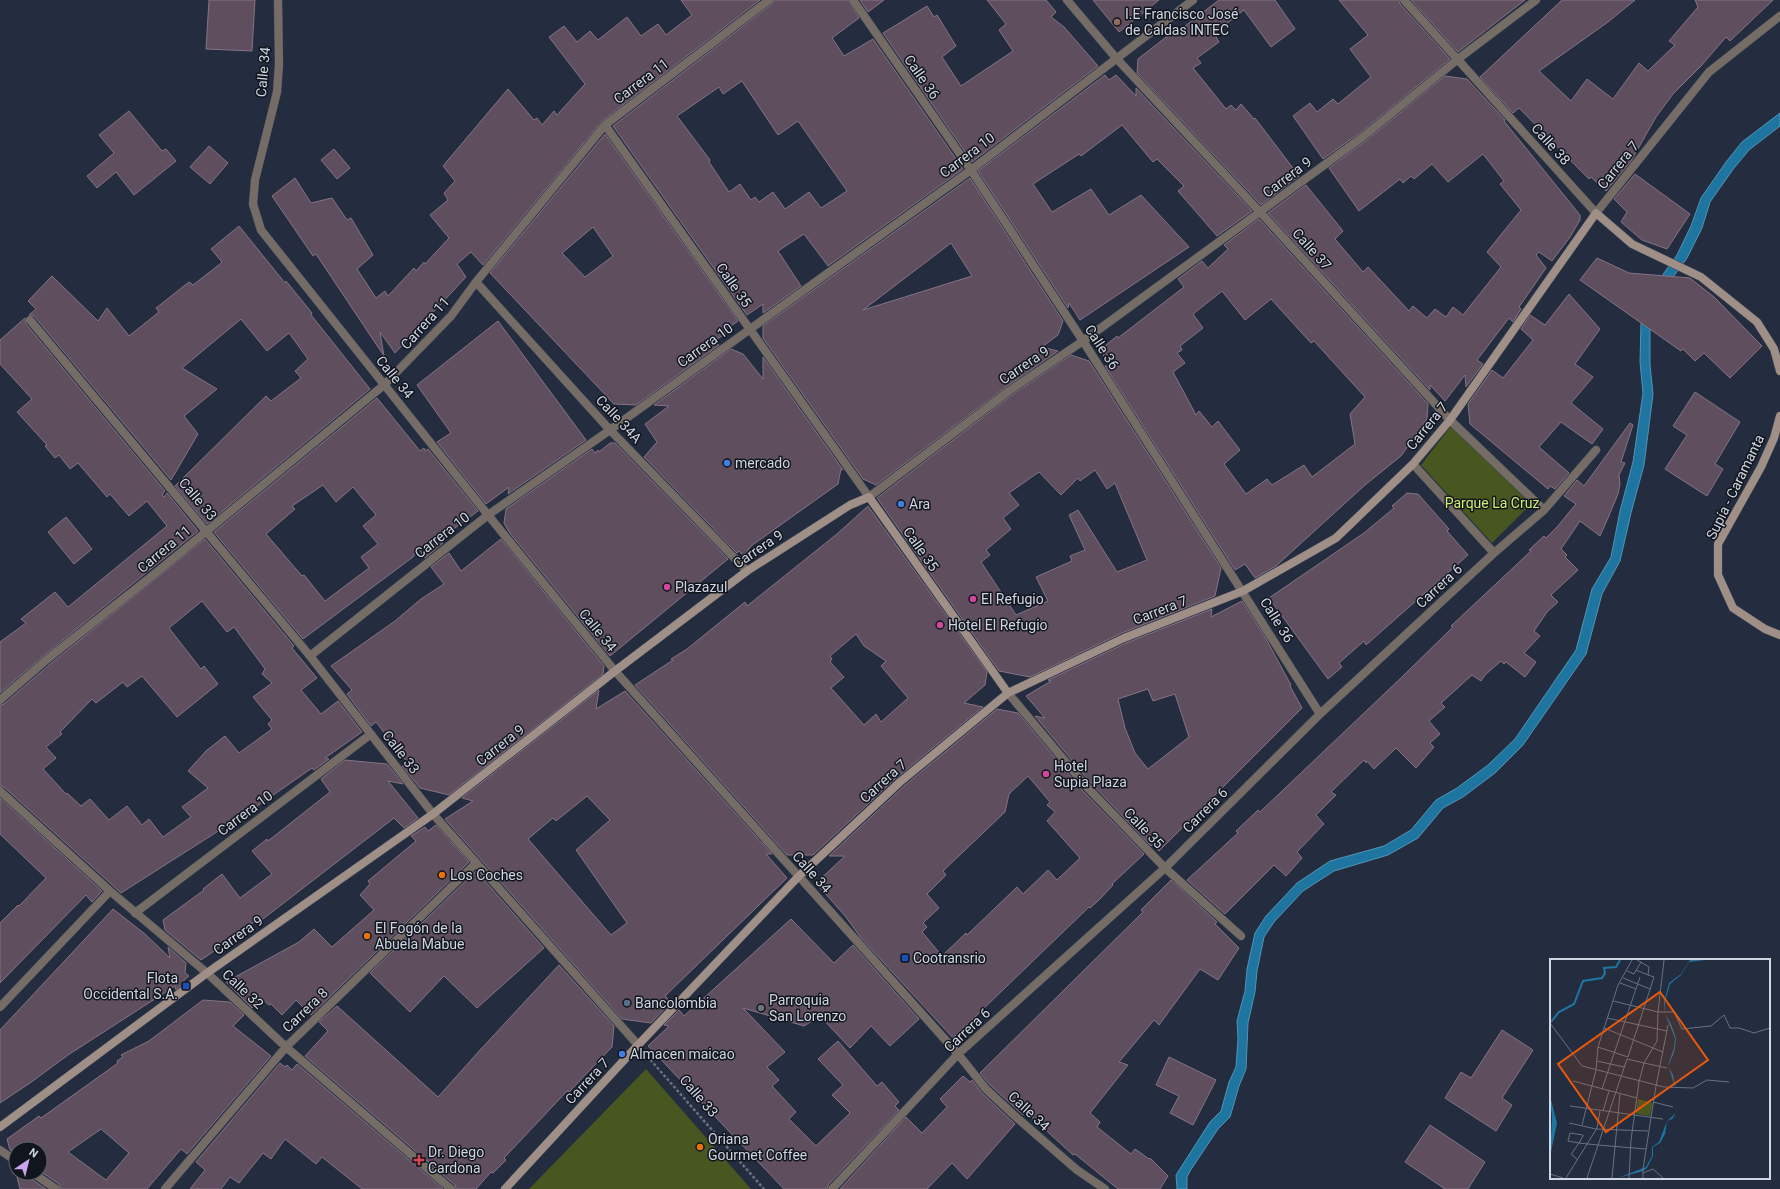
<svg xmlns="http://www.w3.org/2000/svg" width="1780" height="1189" viewBox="0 0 1780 1189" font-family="Roboto,sans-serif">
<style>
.green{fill:#485620}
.water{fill:#1e76a0;stroke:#5393b4}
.building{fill:#5f4e5e;stroke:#857384;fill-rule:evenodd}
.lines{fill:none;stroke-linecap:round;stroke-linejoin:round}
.street-casing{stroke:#3f4859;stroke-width:9}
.secondary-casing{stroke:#3f4859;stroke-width:9}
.path{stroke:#687180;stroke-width:2.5;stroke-dasharray:3 2;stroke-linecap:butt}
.street{stroke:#766c66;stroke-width:8}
.secondary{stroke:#9f8f86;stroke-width:8}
.education-dot{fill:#8d6e63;stroke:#11151d;stroke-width:1.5}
.shop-dot{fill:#3f7fe0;stroke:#11151d;stroke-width:1.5}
.hotel-dot{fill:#d1479c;stroke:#11151d;stroke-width:1.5}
.food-dot{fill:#e8710a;stroke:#11151d;stroke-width:1.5}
.transit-dot{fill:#1a4fb4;stroke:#11151d;stroke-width:1.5}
.service-dot{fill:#5c6f8a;stroke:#11151d;stroke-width:1.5}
.worship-dot{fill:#6b7280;stroke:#11151d;stroke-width:1.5}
.health-dot{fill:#e0444e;stroke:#11151d;stroke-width:1.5}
.labels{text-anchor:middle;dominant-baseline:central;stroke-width:3;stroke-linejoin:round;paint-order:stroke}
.poi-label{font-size:14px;fill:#d0d6e2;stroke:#11151d;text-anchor:start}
.street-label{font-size:14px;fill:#d0d6e2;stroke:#11151d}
.park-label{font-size:14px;fill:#cef172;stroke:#11151d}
.inset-river{fill:none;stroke:#1e76a0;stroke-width:2}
.inset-road{fill:none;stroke:#687180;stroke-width:1}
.view{fill:#e8590c;fill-opacity:0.15;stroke:#e8590c;stroke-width:2}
.inset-edge{fill:none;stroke:#d0d6e2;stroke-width:2}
</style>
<rect width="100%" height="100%" fill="#232d3f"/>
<path class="green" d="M1451,426L1532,503L1492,543L1421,465Z
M646,1069L751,1189H529Z"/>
<path class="water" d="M1780,113V126L1749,150L1734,168L1710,202L1702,228L1687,258L1660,295L1650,328V365L1653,394L1644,465L1631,513L1620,561L1602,594L1586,654L1523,745L1495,773L1463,797L1443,808L1418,838L1388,855L1334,871L1303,891L1274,922L1264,937L1257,971L1255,992L1248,1023L1246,1069L1239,1086L1230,1117L1218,1129L1190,1171L1187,1177V1189H1177L1176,1175L1210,1122L1221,1111L1229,1082L1236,1067L1238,1039L1237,1021L1245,991L1247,969L1255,933L1266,916L1297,883L1330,861L1384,846L1411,830L1436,800L1457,788L1488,765L1515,739L1576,650L1592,589L1611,557L1620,511L1633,462L1643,393L1640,362L1641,324L1651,291L1677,255L1691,226L1701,198L1726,162L1742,142Z"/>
<path class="building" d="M209,0H255L252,51L206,49Z
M681,0H760L602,121L483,265L471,252L457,264L466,277L395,353L380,332L384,356L316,254L313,256L272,196L295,178L311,203L332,198L347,220L351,218L373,255L357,269L376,298L385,291L388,296L414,268L416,271L424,262L425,264L449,238L430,215L448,200L444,193L455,181L443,166L508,89L534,120L537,118L542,125L554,111L557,115L585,84L549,37L564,26L577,42L590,31L598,40L627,17L641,36L658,24L666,35L692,15Z
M774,0H848L859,18L832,38L844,56L873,39L963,169L828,266L804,234L778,251L801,286L763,313V304L747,315L613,126L772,4ZM742,81L778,135L798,121L847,191L821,208L809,192L785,209L773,192L759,202L755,197L751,200L740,184L729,192L709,162L710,160L677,116L719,87L723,94Z
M860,0H884L868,12Z
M987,0H1046L1056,12L1051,17L1064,27L1098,66L972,162L883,33L927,6L934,17L937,15L956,46L942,57L961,86L1013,51L999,30L1006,24Z
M1093,0H1159L1119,32Z
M1219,0H1275L1295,29L1271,47L1244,10L1214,33L1219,42L1197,58L1201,63L1193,68L1226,109L1231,105L1236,110L1241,104L1254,119L1255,118L1299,176L1261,205L1137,73L1138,59L1174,31L1176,33Z
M1339,0H1399L1400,4L1450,59L1361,132L1323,159L1293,116L1310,103L1317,112L1333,99L1338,104L1371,77L1350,49L1368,35Z
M1411,0H1525L1458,52Z
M1562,0H1635L1608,22L1539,71L1571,101L1587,79L1613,99L1639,63L1648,71L1675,45L1669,41L1698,7L1695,0H1773L1730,41L1726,37L1701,66L1673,94L1656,117L1631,161L1606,191L1591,177L1589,179L1519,108L1513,113L1480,77Z
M1105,75L1109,80L1116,75L1136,96V88L1252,211L1217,236L1178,191L1184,186L1157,159L1153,162L1122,125L1081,156L1079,154L1033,184L1052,212L1091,189L1109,215L1141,195L1189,247L1080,320L1069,303L1068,308L978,171Z
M1445,76L1467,79L1505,120L1504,121L1580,215V220L1570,237L1552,261L1539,252L1536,255L1546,268L1519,307L1521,309L1513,322L1509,318L1477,360L1483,364L1466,387L1465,375L1445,401L1430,385V390L1268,213L1306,185L1343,231L1335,239L1363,272L1368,267L1409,311L1413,306L1427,318L1435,309L1446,317L1453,307L1463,315L1501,267L1487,252L1521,210L1500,184L1504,181L1483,154L1448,182L1432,164L1414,179L1411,176L1403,183L1400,179L1359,211L1329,168L1367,140Z
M129,111L162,151L166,149L176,161L134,195L116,172L97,188L87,176L114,153L99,135Z
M605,134L738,321L724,331L726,333L713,342L719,345L636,405L614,404L490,273ZM593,227L613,256L585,277L562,253Z
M209,146L228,163L210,184L190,167Z
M334,149L350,168L337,179L321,160Z
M1635,174L1690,214L1667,249L1642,240L1621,222L1627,212L1614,199Z
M970,178L1063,321L1058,335L1042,347L1058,351L1006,387L876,485L863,479L763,338V326ZM951,243L972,276L863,310Z
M1259,219L1428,404L1427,419L1401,456L1365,485L1276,566L1255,578L1245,564L1235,570L1105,366L1111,367L1100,350L1117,336L1118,338L1184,287L1178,279L1202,261L1208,268L1228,249L1224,245ZM1222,291L1245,320L1271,299L1311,343L1314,341L1365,397L1350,414L1355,444L1312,477L1304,465L1272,485L1267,479L1246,494L1224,464L1240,450L1218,421L1212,427L1199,411L1196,415L1173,372L1185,363L1177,353L1182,350L1180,346L1203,328L1193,314Z
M239,226L285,283L286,281L312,313L311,315L370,389L207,524L175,486L266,396L271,401L301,378L295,371L308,359L289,333L267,351L241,319L182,368L217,389L184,416L198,434L171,480L34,316L29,315L36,309L28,301L52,276L98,321L107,308L129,336L159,312L156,308L189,282L193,285L220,264L222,262L211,249Z
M1597,258L1629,273L1690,278L1714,297L1762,346L1730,378L1704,353L1695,361L1683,349L1681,351L1580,280Z
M1569,294L1600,329L1575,364L1593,377L1571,403L1603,429L1592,444L1561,422L1539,447L1569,473L1555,489L1550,486L1548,489L1470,424L1468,404L1492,370L1503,378L1533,340L1521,329L1530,315L1545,325Z
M25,318L26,324L165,491L162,495L164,497L167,493L198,531L42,657L0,693V642L26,623L21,619L55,592L68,607L167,526L147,501L129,516L110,494L107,497L78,463L70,469L59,455L55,458L45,446L47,445L17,412L32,399L0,364V340Z
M498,321L586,440L508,494L509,487L486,504L437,442L451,433L417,385Z
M731,349L743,354L763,379V357L843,470L841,469L838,484L751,546L744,556L739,551L737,553L644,457L657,442L645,424L669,406L654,405Z
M1071,355L1089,361L1221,568L1215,596L1122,633L1030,677L999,671L877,498L1012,395ZM1095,470L1107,489L1115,483L1147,560L1117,572L1078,510L1069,515L1085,550L1070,556L1072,561L1036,577L1048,601L1016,615L981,562L990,555L986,550L1011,529L1003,518L1019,505L1009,493L1039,472L1061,495L1078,478L1080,481Z
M1695,392L1740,422L1715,464L1723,469L1707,496L1665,469L1687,435L1673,426Z
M377,398L420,451L424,448L425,451L428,449L478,511L440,539L443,543L425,558L419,549L413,557L303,639L214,532ZM323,485L336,502L353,487L376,515L363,526L378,544L361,557L369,568L325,601L304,575L302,576L266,534L295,509L292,506Z
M1630,423L1633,425L1621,462L1625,463L1619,475L1620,484L1618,494L1608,518L1600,536L1580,521L1561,549L1567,555L1565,557L1578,570L1551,595L1558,602L1547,612L1534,631L1540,636L1524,653L1536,662L1525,677L1506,662L1504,664L1501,661L1485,675L1481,681L1472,675L1441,703L1445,707L1429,721L1440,734L1430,743L1434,747L1416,768L1396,748L1374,769L1367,761L1366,763L1364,760L1331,792L1336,795L1316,815L1324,824L1297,852L1302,858L1286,876L1274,865L1225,914L1187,880L1238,833L1236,831L1258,810L1260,812L1403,676L1453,627L1451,626L1531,551L1529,550L1544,536L1546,538L1557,527L1576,504L1564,496L1577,480L1584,486Z
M610,443H615L728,559L610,656L509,532L504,523L506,509L592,449L595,453L598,450L599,452Z
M1407,493L1418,494L1449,529L1447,531L1468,555L1366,645L1364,641L1339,663L1342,667L1328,679L1269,598L1364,533L1394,508L1392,506Z
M868,506L987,672L985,685L964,703L983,707L896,778L813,855H787L635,685L673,660L671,659L687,649L745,602L747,606L837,534ZM856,634L864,646L886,661L881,666L908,698L881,722L876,714L864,725L831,688L844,677L830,662L832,659L830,656Z
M66,517L92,549L74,564L48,532Z
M205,539L294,646L292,648L317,678L301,690L321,714L338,701L362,732L325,758L329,759L314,770L312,768L256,807L121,893L4,787L0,786V705L4,704L49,665ZM202,601L227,632L234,627L265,669L262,674L272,683L253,697L272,720L268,724L272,729L239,753L225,736L206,751L188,771L208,788L182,807L191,817L163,837L149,819L142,825L127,806L109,820L90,799L81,806L67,793L66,794L43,769L56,758L46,747L62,734L60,732L92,699L96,703L123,682L127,687L142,676L177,717L218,684L204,666L201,669L169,628Z
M501,539L604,666L603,674L449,795L420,788L402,766H410L376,722L371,726L347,694L352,690L331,666L395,621L421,599L444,584L431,567L449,553L461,571Z
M1242,601L1265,637L1291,685L1290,686L1302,708L1159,851L1153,844L1151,846L1089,781L1035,716L1045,718L1026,696L1051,681L1048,680L1126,643L1212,609L1211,617ZM1148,689L1153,701L1175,694L1189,737L1148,769L1135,753L1125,728L1118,699Z
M599,690L596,709L625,691L772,854H766L787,878L665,996L671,1002L651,1023L622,1019L445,819L473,801L462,798ZM587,796L610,820L576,850L627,923L611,935L528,839L553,818L556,821Z
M997,709L1018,713L1081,789L1144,854L1112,884L1113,885L1099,900L1090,908L1089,907L953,1038L861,938L846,917L816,883L845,856H829L904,786ZM1028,776L1050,802L1047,805L1055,812L1047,821L1080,858L1057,880L1048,870L1023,894L1017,887L967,935L966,933L942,956L922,932L927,927L923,923L939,908L927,894L946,875L943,871L1005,812L1009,794Z
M345,760L387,764L403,784L388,781L418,818L404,828L394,818L259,922L258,919L226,943L201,960L165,930L163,920L204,890L203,889L222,874L240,898L272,874L252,851L267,839L268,841L330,792L321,779Z
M0,798L102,891L92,902L86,895L0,983V923L18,905L19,906L46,878L0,834Z
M436,825L469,862L311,1015L296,1000L282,1015L271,1004L269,1005L262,999L252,1008L226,982L299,942L314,929L332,947L374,910L360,895L370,884L368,881L416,841L411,836L425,827L428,831Z
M476,871L544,948L477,1008L444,976L410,1012L370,973Z
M1171,880L1217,922L1215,924L1239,948L1218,980L1200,969L1159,1025L1154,1020L1119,1062L1128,1065L1090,1113L1100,1122L1097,1127L1131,1154L1135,1149L1149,1159L1150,1158L1168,1176L1160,1189H1118L1075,1154L1073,1155L1026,1112L1023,1115L990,1085L980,1073L1143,912L1141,910Z
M113,909L145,934L170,958L168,947L186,963L185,973L189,976L184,980V983L176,990L175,986L68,1055L30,1083L0,1103V1030Z
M791,919L834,963L853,945L919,1019L890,1046L871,1026L850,1048L820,1016L804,1026L743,1008L785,1052L767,1067L779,1080L772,1086L796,1112L789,1119L816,1146L850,1113L832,1095L843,1085L818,1059L838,1041L877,1086L882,1082L899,1102L895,1106L899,1110L828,1185L827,1189H784L648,1046L669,1026L664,1025L679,1010L684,1016Z
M559,965L614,1026L612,1047L569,1092L567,1091L552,1107L504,1158L506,1160L493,1173L491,1172L476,1189H456L455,1185L305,1056L328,1031L319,1022L337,1006L438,1097L481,1049Z
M203,1000L230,1002L244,1015L233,1026L271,1056L187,1154L181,1149L147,1189H61L59,1184L40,1171V1149H16V1154L10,1150L7,1139L39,1116L41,1118L118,1063L117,1061L123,1057L121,1055L149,1041ZM101,1129L129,1153L106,1180L68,1152Z
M1502,1030L1533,1050L1502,1098L1512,1105L1496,1131L1445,1098L1461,1072L1471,1078Z
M1169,1057L1216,1080L1193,1125L1170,1113L1179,1096L1156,1085Z
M280,1063L285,1067L287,1065L292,1070L297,1064L443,1189H362L322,1157L316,1164L285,1139L271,1159L263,1153L239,1183L230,1177L221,1189H190L205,1170L196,1162Z
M963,1076L970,1082L972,1080L982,1093L1015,1124L967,1179L952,1163L927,1189H840L906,1117L922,1133L947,1107L940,1099Z
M1430,1125L1485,1162L1468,1189H1445L1405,1162Z
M16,1173H28L30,1178L46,1189H20Z"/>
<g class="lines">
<g class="street-casing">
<path id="street" d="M278,0L279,64L277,92L255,180L253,204L261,230L488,515L615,671L958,1054L986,1089L1016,1117L1077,1170L1105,1189
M853,0L971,170L1083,341L1320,714
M1067,0L1116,58L1261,213L1450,420L1544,510
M1404,0L1596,213L1709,72L1780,16
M605,125L869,497L1009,391L1083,341L1364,136L1458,59L1536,0
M476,282L610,430L747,571
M30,320L310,656L433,814L638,1045
M1413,464L1494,553
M310,656L488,515L610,430L971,170L1193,0
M1008,693L1085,785L1165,868L1241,936
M0,700L45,661L157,572L384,385L451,316L476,282L605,125L769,0
M0,791L110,891L207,973L286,1047L451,1189
M135,913L371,734
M0,1007L110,891
M0,1150L16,1161
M33,1173L56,1189
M165,1189L286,1047L476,863
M832,1189L958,1054L1165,868L1320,714L1494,553L1544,510L1596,450"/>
</g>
<g class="secondary-casing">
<path id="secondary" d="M1780,416L1774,438L1761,467L1718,544V575L1733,608L1765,629L1780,635
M0,1127L207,973L433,814L615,671L747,571L850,505L869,497L1008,693
M505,1189L638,1045L798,877L900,782L1008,693L1124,638L1243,591L1336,538L1413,464L1450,420L1596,213L1632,244L1701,277L1757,322L1774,349L1780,371"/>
</g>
<path class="path" d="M647,1056L764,1189"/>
<use href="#street" class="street"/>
<use href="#secondary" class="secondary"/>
</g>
<circle class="education-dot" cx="1117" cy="22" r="4"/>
<g class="shop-dot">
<circle cx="727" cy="463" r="4"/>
<circle cx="901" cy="504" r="4"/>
<circle cx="622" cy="1054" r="4"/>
</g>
<g class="hotel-dot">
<circle cx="667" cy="587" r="4"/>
<circle cx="973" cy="599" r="4"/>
<circle cx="940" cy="625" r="4"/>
<circle cx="1046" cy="774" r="4"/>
</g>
<g class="food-dot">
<circle cx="442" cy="875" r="4"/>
<circle cx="367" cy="936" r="4"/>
<circle cx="700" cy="1147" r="4"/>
</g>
<g class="transit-dot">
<rect x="901" y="954" width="8" height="8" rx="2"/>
<rect x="182" y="982" width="8" height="8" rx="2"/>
</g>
<circle class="service-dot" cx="627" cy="1003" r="4"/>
<circle class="worship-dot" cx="761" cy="1008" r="4"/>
<path class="health-dot" d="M417 1154h4v4h4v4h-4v4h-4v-4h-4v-4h4z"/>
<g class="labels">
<g class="poi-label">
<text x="1125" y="14">I.E Francisco José<tspan x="1125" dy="16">de Caldas INTEC</tspan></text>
<text x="735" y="463">mercado</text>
<text x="909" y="504">Ara</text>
<text x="675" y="587">Plazazul</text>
<text x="981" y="599">El Refugio</text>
<text x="948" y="625">Hotel El Refugio</text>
<text x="1054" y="766">Hotel<tspan x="1054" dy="16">Supia Plaza</tspan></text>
<text x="450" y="875">Los Coches</text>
<text x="375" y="928">El Fogón de la<tspan x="375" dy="16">Abuela Mabue</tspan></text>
<text x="913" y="958">Cootransrio</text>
<text x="178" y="978" text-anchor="end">Flota<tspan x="178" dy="16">Occidental S.A.</tspan></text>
<text x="769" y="1000">Parroquia<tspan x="769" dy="16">San Lorenzo</tspan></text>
<text x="635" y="1003">Bancolombia</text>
<text x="630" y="1054">Almacen maicao</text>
<text x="708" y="1139">Oriana<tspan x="708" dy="16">Gourmet Coffee</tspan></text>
<text x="428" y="1152">Dr. Diego<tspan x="428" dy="16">Cardona</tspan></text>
</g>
<g class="street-label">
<text transform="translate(263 72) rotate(-85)">Calle 34</text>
<text transform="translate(922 77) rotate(55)">Calle 36</text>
<text transform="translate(641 81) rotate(-37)">Carrera 11</text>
<text transform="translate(1551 144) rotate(48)">Calle 38</text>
<text transform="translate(967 155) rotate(-37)">Carrera 10</text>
<text transform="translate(1618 165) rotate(-51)">Carrera 7</text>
<text transform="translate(1287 177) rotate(-37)">Carrera 9</text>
<text transform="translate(1312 249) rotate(48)">Calle 37</text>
<text transform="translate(734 285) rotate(55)">Calle 35</text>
<text transform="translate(425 323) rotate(-48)">Carrera 11</text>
<text transform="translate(705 345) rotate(-36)">Carrera 10</text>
<text transform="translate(1102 347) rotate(57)">Calle 36</text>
<text transform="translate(1024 365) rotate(-34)">Carrera 9</text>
<text transform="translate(395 377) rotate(51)">Calle 34</text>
<text transform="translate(619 419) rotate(47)">Calle 34A</text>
<text transform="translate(1427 426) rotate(-51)">Carrera 7</text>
<text transform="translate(1735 487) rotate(-64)">Supía - Caramanta</text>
<text transform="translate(198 499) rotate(50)">Calle 33</text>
<text transform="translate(442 535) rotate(-38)">Carrera 10</text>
<text transform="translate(164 549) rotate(-40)">Carrera 11</text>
<text transform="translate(758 549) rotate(-34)">Carrera 9</text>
<text transform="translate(921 549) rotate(55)">Calle 35</text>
<text transform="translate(1439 586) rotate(-43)">Carrera 6</text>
<text transform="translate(1160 610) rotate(-21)">Carrera 7</text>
<text transform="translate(1277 620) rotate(58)">Calle 36</text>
<text transform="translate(598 630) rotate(51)">Calle 34</text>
<text transform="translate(500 745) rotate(-38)">Carrera 9</text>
<text transform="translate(401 752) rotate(52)">Calle 33</text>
<text transform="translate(883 781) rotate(-42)">Carrera 7</text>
<text transform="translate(1205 810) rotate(-45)">Carrera 6</text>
<text transform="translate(245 813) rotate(-37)">Carrera 10</text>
<text transform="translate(1144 828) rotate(46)">Calle 35</text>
<text transform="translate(812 872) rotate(48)">Calle 34</text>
<text transform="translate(238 935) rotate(-35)">Carrera 9</text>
<text transform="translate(243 989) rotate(43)">Calle 32</text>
<text transform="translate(305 1010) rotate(-44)">Carrera 8</text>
<text transform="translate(967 1030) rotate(-43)">Carrera 6</text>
<text transform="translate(587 1081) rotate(-47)">Carrera 7</text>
<text transform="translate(699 1096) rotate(49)">Calle 33</text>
<text transform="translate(1029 1111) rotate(43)">Calle 34</text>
</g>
<g class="park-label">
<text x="1492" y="503">Parque La Cruz</text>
</g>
</g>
<g transform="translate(1550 959)">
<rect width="220" height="220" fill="#232d3f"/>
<path d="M88,140L103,144L100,157L86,155Z" fill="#485620"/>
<path d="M140,1H155L139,3L131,16L120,25L115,43V55L121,65L126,79L125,89L123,96L118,107L123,116L126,131L125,156L122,160L117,162L115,175L110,184L103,188V197L97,209L93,212L68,219L96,208L102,197V188L109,183L117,162L125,155L126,131L118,106L124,89L125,79L115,55L114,43L119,24L131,15ZM0,137L7,164L0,198L2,158Z" fill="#1e76a0"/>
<path class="inset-river" d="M1,63L9,53L24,45L33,22L52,19L55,14L54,9L66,8L70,1"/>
<path class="inset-road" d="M86,11L98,16M77,12L84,15L91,3M73,19L100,30M70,24L86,30M63,42L108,53L114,1M57,59L117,72M0,64L32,107L114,128L143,129L157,121L179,123M54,69L113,93M48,88L78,98L104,18L98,16L99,8L87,1M47,102L74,108M94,104L117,109M23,122L87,139M52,130L90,18M103,143L123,148M20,147L113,160M53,152L59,132M19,164L46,170L98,172M32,166L46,111L48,88L68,26L82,1M28,201L22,196V194L29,184L33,177V176L20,174L18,182L29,184L38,185L48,186L96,190M93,214L103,210L113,219M0,215L13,219M16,219L47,169L50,152M37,219L77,100L94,104M62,219L70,135M79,219L81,181L89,123L94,104L107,82L108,53H124L132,70L161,67L174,56L180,69H189L204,74L220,69M93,219V210L106,127L118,66"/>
<path class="view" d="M110,33L158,101L56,173L8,105Z"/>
<rect width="220" height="220" class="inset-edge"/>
</g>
<g transform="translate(28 1161) rotate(35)"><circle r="19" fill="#11151d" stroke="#5d626c"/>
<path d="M0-3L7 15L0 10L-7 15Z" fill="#c9a5ee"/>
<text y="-6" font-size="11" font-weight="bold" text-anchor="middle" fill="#d0d6e2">N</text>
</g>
</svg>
